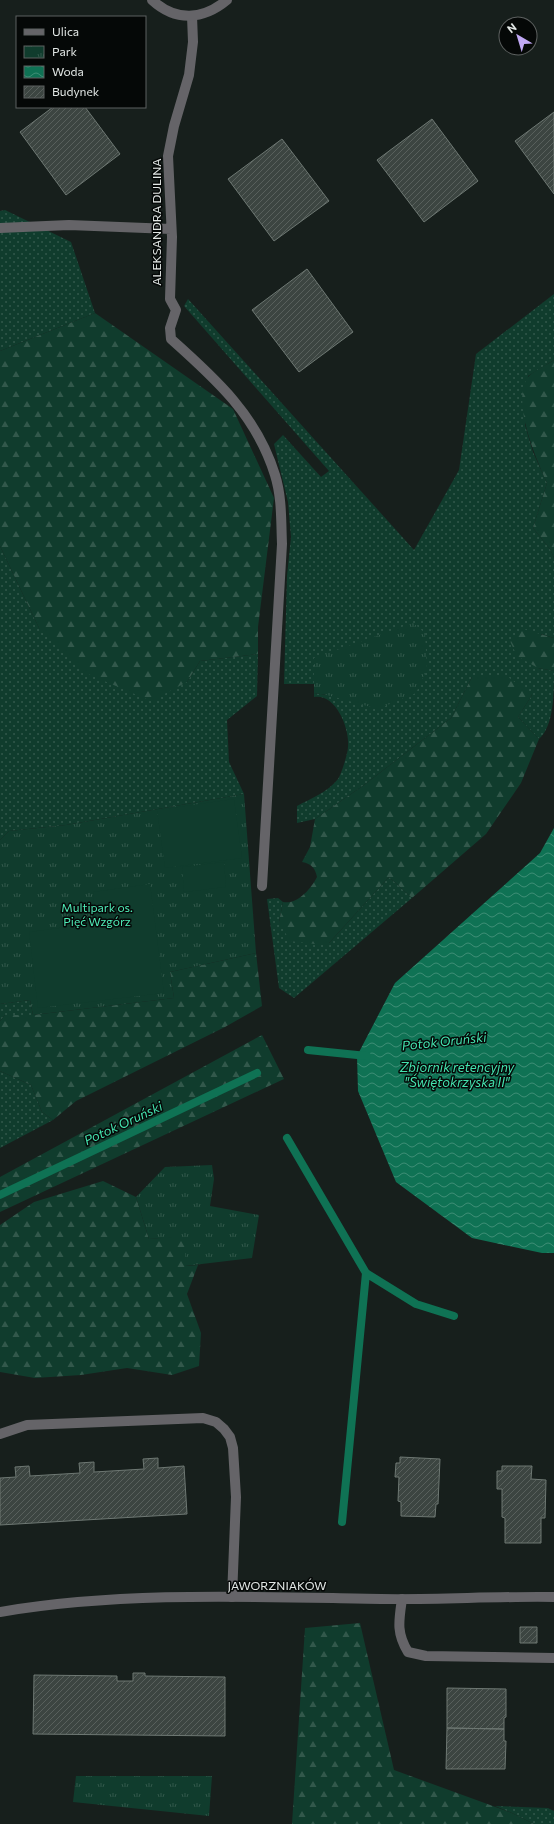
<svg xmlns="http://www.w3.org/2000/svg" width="554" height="1824" viewBox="0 0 554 1824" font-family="Commissioner,sans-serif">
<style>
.grass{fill:url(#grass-dots)}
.forest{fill:url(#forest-firs)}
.park{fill:url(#park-tufts)}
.pitch{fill:#103c2d}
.water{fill:url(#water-waves)}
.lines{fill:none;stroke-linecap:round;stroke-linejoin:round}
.stream{stroke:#0f7254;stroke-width:8}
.building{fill:url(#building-hatch);stroke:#6e7873}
.service{stroke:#656468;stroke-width:10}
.minor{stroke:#656468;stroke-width:10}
.labels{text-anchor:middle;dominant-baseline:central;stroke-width:3;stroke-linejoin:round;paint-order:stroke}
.street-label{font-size:12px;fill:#e2e7e5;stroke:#050807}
.park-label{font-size:12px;fill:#4fecb7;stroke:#050807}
.water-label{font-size:13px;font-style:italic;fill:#44e4af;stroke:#050807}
</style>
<defs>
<pattern id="grass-dots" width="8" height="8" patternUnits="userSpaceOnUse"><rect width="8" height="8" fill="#103c2d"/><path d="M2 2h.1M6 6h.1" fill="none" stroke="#32584b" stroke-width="1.8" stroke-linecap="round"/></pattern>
<pattern id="forest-firs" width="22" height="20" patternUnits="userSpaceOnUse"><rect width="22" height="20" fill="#103c2d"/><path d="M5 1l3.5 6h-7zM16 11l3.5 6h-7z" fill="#32584b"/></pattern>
<pattern id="park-tufts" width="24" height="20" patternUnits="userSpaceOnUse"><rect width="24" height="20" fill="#103c2d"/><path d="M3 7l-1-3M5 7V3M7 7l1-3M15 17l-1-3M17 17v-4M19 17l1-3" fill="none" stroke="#32584b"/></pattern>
<pattern id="water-waves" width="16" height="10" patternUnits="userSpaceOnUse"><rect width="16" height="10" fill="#0f7254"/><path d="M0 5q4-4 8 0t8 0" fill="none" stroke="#3d8d75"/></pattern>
<pattern id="building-hatch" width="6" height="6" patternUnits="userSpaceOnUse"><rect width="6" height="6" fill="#3c4541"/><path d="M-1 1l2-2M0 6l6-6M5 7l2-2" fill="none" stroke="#58605c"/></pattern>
</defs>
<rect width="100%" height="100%" fill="#171f1c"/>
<path class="grass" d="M5,210L71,242L95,313L0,351V211Z
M554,294V360L528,376L525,425L533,452L547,483L533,528L550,549L554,558V638L541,634L538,668L554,671C554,693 554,726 539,739L518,717L532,695L472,677L451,718L364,785L315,819L297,823V806C310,799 328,792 338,779C341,775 348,753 348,747C350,729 336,693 314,697V693L327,695L314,658V684H284L287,576L291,537L288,502L274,444L283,435L321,477L329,471L184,306L188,299L414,550L459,470L476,354Z
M0,546L39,628L187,682L200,661L258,654L257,696L227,720L229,762L244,794L66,825L9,831L0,840Z
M389,877L412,898L294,998L279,988L267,899L278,898L283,902L279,922L329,943Z
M30,1000L33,1015H5L0,1021V1004Z
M0,1071L31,1085L42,1112L53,1120L0,1148Z
M495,1806L548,1808L554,1811V1824H534L512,1813Z"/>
<path class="forest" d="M95,313L233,409L274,498L258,627V654L200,661L187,682L151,701L88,674L39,628L0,546V351Z
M554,360V558L550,549L533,528L547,483C536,458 511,402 528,377C532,372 548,364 554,360Z
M523,629L554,638V671L538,668L517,656L510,641Z
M472,677H508L532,695L518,717L539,739L521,783L486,834L412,898L389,877L329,943L315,944L290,941L279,922L283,902C297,905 311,889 317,877C315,868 312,864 302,862L310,847L315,819L364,785L451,718Z
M256,953L262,1006L225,1027L76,1101L53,1120L42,1112L31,1085L0,1071V1021L5,1015H33L174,998L170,972Z
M262,1035L284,1079L0,1212V1177Z
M103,1181L136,1197L149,1239L185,1236V1266L198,1265L187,1294L201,1333L199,1366L172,1375L127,1368L81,1375L35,1378L0,1372V1225L34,1202Z
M360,1623L394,1770L512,1813L534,1824H292L305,1628Z"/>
<path class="park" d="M413,623L425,633L427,669L416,693L378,709L327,695L314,693V658Z
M244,794L256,953L170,972L174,998L33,1015L30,1000L0,1004V840L9,831L66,825Z
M212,1165L214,1179L210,1206L259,1215L252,1258L185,1266V1237L149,1239L136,1197L165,1167Z
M76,1776H212L209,1816L73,1802Z"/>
<path class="pitch" d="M234,799L242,858L165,868L157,810Z
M224,862L226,887L184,892L182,867Z
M150,884L164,993L38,1008L29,932L96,923L93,892Z"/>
<path class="water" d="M554,828V1253H542L472,1238L396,1182L358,1091L357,1056L395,983L540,853Z"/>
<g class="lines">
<path class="stream" d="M308,1050L367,1056
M287,1138L366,1273L416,1304L454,1316
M0,1195L257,1073
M342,1522L366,1273"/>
</g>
<path class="building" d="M53,107H85L120,154L66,195L20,132Z
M554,112V194L515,141Z
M432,119L478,181L424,222L377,160Z
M282,139L329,201L274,241L228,179Z
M307,269L353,332L299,372L252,310Z
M400,1457L440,1459L438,1504H436L435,1517L401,1516V1502L398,1501L399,1477H395L396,1463H400Z
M158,1458V1468L184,1466L187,1514L0,1525V1478L16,1477L15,1467L29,1466L30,1476L80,1473L79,1463L94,1462V1472L144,1469L143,1459Z
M502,1466H532L531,1479L546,1480L545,1518H541V1543H505V1518L502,1517V1489H497V1471H502Z
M520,1627H537V1643H520Z
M133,1673H145V1676L225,1677V1736L33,1734L34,1675L117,1676V1681H133Z
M447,1688L506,1689V1717L504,1718V1729L447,1728Z
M447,1728L504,1729V1741H506L505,1769H446Z"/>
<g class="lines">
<path class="service" d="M192,16L193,42L189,75L174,126L168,156L172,237L170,299L176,310L170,328L171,339C216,379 257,416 275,475C282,497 281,521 282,544L262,886
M0,228L69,225L171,229
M0,1434L27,1425L203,1418L216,1422L224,1429L230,1437L233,1448L236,1497L232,1597
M402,1599C399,1620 396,1633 408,1652L426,1656L554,1658"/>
<path class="minor" d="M152,0C176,22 203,20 227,0
M0,1612C124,1591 255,1597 381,1599C439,1600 496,1596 554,1597"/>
</g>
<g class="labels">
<g class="street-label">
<text transform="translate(156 222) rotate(-90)">ALEKSANDRA DULINA</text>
<text x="277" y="1585">JAWORZNIAKÓW</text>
</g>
<g class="park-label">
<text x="97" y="907">Multipark os.<tspan x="97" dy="14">Pięć Wzgórz</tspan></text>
</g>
<g class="water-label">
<text transform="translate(444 1041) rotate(-6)">Potok Oruński</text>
<text x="457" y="1067">Zbiornik retencyjny<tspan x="457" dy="15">"Świętokrzyska II"</tspan></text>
<text transform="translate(123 1123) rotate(-25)">Potok Oruński</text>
</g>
</g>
<rect x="16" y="16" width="130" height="92" fill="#050807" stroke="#5d6160"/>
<rect x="24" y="29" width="20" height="6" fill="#656468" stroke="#5d6160"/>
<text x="52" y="36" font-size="12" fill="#e2e7e5">Ulica</text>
<rect x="24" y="46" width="20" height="12" fill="url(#park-tufts)" stroke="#5d6160"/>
<text x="52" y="56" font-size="12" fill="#e2e7e5">Park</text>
<rect x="24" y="66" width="20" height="12" fill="url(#water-waves)" stroke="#5d6160"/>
<text x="52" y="76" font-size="12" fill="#e2e7e5">Woda</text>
<rect x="24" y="86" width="20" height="12" fill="url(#building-hatch)" stroke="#5d6160"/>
<text x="52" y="96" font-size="12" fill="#e2e7e5">Budynek</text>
<g transform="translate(518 36) rotate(322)"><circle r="19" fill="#050807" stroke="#5d6160"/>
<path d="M0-3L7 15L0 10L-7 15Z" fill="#c0a8f4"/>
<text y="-6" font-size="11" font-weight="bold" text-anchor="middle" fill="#e2e7e5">N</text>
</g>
</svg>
